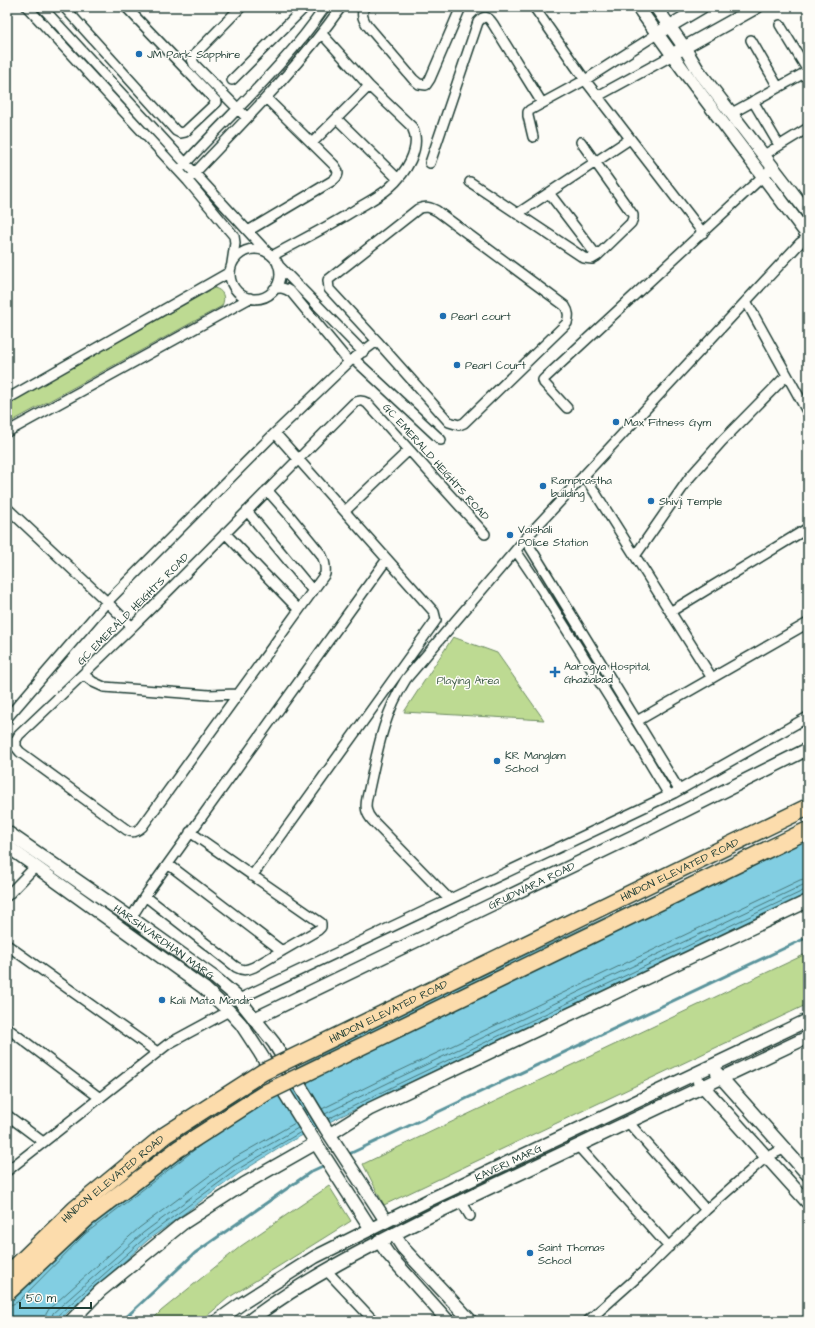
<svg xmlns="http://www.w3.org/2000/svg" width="815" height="1328" viewBox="0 0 815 1328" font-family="'Architects Daughter',sans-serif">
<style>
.green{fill:#bdda92;stroke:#6e8c63}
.water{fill:#82cee2;stroke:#5a949c}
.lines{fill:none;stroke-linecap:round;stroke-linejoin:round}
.shore{stroke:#47777a;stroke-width:1}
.stream{stroke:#5a949c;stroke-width:3}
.street-casing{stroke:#1f3d34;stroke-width:12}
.secondary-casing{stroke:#1f3d34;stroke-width:15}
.street{stroke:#fdfcf7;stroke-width:9}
.secondary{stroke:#fdfcf7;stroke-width:12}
.highway-bridge-casing{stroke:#1f3d34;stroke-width:19;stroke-linecap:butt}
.highway-bridge{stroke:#fcdcac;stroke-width:16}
.poi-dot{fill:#1f6fb2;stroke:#fdfcf7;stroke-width:1.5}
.labels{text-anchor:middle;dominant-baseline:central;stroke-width:3;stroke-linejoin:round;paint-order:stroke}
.poi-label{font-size:11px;fill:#1f3d34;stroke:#fdfcf7;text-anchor:start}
.street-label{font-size:11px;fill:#1f3d34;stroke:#fdfcf7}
.park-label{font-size:11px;fill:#3f5c47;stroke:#fdfcf7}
</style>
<rect width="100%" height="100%" fill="#fdfcf7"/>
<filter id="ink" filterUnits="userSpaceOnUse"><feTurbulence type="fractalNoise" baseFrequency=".025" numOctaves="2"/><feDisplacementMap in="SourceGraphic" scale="8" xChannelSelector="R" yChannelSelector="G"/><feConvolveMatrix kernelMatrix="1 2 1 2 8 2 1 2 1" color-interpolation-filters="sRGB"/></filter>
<g filter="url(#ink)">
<path class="green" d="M214,288C223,290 226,297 222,306L7,424V404Z
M453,637L497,653L544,720L404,712Z
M808,953V1004L384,1205L363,1164Z
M329,1186L351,1221L228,1298L201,1321H151L161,1311L241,1246Z"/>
<path class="water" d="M808,822V893L400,1087L291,1141L238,1174L148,1240L58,1321H7V1292L75,1223L239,1097L396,1016Z"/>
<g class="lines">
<path class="shore" d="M322,1109L393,1074L800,880L808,878
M325,1114L396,1079L803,885L808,884
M328,1119L398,1084L805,890L808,889
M7,1305L13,1304L19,1301L85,1234L202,1144
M45,1321L46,1314L49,1309L139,1228L229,1161L295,1123
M51,1321L53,1313L143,1233L233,1166L298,1128
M56,1321L57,1316L146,1237L235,1171L301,1132"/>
<path class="stream" d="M347,1155L808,937
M122,1321L195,1253L312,1171L327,1164"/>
<g class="street-casing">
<path id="street" d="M27,7L188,181L234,236L235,243L232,263
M42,7L268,253
M64,7L176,131L180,133L185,132L217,102L126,7
M241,7L197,52L192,59L194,64L247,118
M364,7C361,15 363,19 367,25L413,79L419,84L426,85L430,79L461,7
M534,7L585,80L703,233
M780,25L808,71
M751,40L778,87
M232,80L305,7
M598,96L673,55
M753,101L779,145
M732,113L808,71
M337,119L398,179
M533,137L528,116V112L530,110L585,80L657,34
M312,143L369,86
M764,155L808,128
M430,163L478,22C484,15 488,16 493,24L542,103
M182,167C230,114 285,66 325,7
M191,177C243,122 297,69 341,7
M470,182L584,258L592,259L597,256L631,223L633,218V215L581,142
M549,193L597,256
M517,214L630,139
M248,231L332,181C339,176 340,172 334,165L266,98
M230 274a25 25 0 1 1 50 0a25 25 0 1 1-50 0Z
M272,256C301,240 330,226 358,208C368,202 380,196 389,188C405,174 423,148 412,127L369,86L322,34
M278,265L363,352
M274,289C281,287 285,288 291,292L349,362
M746,301L808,413
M354,359L441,440
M7,399L230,272
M567,408L544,383L543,380L545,378L773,167
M7,432L250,298
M584,475L712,678
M267,490L290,516L321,554C325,561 326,566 325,574L142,827C136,832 133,833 127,830L20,752L16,747V740L19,735C57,699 95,663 133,626C207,553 280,477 354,403C359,400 362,400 367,403L485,534
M7,508L107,602L132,627
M247,511L313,591
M345,511L409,450
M225,533L299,610
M516,551L535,579L639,745L669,795
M635,556L690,477L722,441L787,375
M670,612L808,528
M83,674L93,682L104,687L209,695L237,694
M7,718L107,602L275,433L349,362L377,341L329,289L328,280L418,209C426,206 430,207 437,211L565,306C569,312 569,316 567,323L464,423L459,425L449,422L377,341
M637,721L808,623
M679,790L525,539L800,243L808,237
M168,864L282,951
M252,876L436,620L434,612L275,433
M7,896L36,866
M145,896L236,967C243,971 247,970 254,967L318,930L321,927V923L190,832
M449,899L372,820C366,813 365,807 367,798C377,754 382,717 406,679L521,544
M131,918L145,896L387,559
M7,945L157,1052
M239,999L674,793L808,717
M7,1028L100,1098
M7,1115L43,1142
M628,1122L706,1210
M578,1146L669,1247
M7,1171L168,1044L229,1011
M461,1201L470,1216
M326,1270L374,1321
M588,1321L643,1272L706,1210L766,1157L784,1149"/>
</g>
<g class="secondary-casing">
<g id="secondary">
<path d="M638,7L689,78L808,236"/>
<path d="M656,7L684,47L698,70L808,213"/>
<path d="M663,30L702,7"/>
<path d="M678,51L757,7"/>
<path id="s1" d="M7,832L131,918L215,978L237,997L274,1043L326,1129L386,1221"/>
<path d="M7,846L204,988L229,1011L241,1024L260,1053L312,1137L371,1229"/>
<path id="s2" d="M254,1019L636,835L808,749"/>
<path d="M717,1073L808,1175"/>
<path d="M699,1082L808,1203"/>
<path d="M330,1134L370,1109L808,901"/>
<path d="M394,1234L403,1248L471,1321"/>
<path d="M379,1241L388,1254L448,1321"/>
<path d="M71,1321L100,1291L182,1224L244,1184L316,1143"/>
<path id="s3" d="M217,1321L241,1304L315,1257L429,1200L808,1020"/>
<path d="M249,1321C306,1278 370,1246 434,1214L808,1037"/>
</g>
</g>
<use href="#street" class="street"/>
<use href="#secondary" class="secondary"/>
<g class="highway-bridge-casing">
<g id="highway-bridge">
<path id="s4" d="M7,1275L75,1209L165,1135L263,1072L808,807"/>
<path d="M7,1293L86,1219L178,1149L267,1092L808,830"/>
</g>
</g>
<use href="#highway-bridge" class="highway-bridge"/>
</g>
</g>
<g class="poi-dot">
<circle cx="139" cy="54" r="4"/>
<circle cx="443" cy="316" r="4"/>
<circle cx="457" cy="365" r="4"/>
<circle cx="616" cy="422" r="4"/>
<circle cx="543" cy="486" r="4"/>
<circle cx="651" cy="501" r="4"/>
<circle cx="510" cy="535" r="4"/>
<path d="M553 666h4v4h4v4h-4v4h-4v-4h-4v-4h4z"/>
<circle cx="497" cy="761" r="4"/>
<circle cx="162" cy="1000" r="4"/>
<circle cx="530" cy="1253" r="4"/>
</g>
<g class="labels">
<g class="poi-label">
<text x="147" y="54">JM Park Sapphire</text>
<text x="451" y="316">Pearl court</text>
<text x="465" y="365">Pearl Court</text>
<text x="624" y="422">Max Fitness Gym</text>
<text x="551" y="480">Ramprastha<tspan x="551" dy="13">building</tspan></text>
<text x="659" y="501">Shivji Temple</text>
<text x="518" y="529">Vaishali<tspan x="518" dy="13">POlice Station</tspan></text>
<text x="564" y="666">Aarogya Hospital,<tspan x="564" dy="13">Ghaziabad</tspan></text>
<text x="505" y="755">KR Manglam<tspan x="505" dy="13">School</tspan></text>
<text x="170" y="1000">Kali Mata Mandir</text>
<text x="538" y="1247">Saint Thomas<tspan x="538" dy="13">School</tspan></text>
</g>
<g class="street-label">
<text transform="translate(436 462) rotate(48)">GC EMERALD HEIGHTS ROAD</text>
<text transform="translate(133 609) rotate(-45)">GC EMERALD HEIGHTS ROAD</text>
<text stroke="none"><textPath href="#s4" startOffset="791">HINDON ELEVATED ROAD</textPath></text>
<text stroke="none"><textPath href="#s2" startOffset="308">GRUDWARA ROAD</textPath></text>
<text stroke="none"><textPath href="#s1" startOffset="192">HARSHVARDHAN MARG</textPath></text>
<text stroke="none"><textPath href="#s4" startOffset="467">HINDON ELEVATED ROAD</textPath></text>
<text stroke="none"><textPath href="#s3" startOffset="332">KAVERI MARG</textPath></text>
<text stroke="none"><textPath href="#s4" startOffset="143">HINDON ELEVATED ROAD</textPath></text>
</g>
<g class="park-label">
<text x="468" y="680">Playing Area</text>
</g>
</g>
<rect width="815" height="1328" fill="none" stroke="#fdfcf7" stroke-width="24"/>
<rect x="12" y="12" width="791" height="1304" fill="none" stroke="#1f3d34" stroke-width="1.5" filter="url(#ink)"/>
<path d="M20 1302v6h71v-6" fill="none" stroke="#1f3d34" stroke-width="2"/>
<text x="26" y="1302" font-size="12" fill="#1f3d34" stroke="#fdfcf7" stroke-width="3" paint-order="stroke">50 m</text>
</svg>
